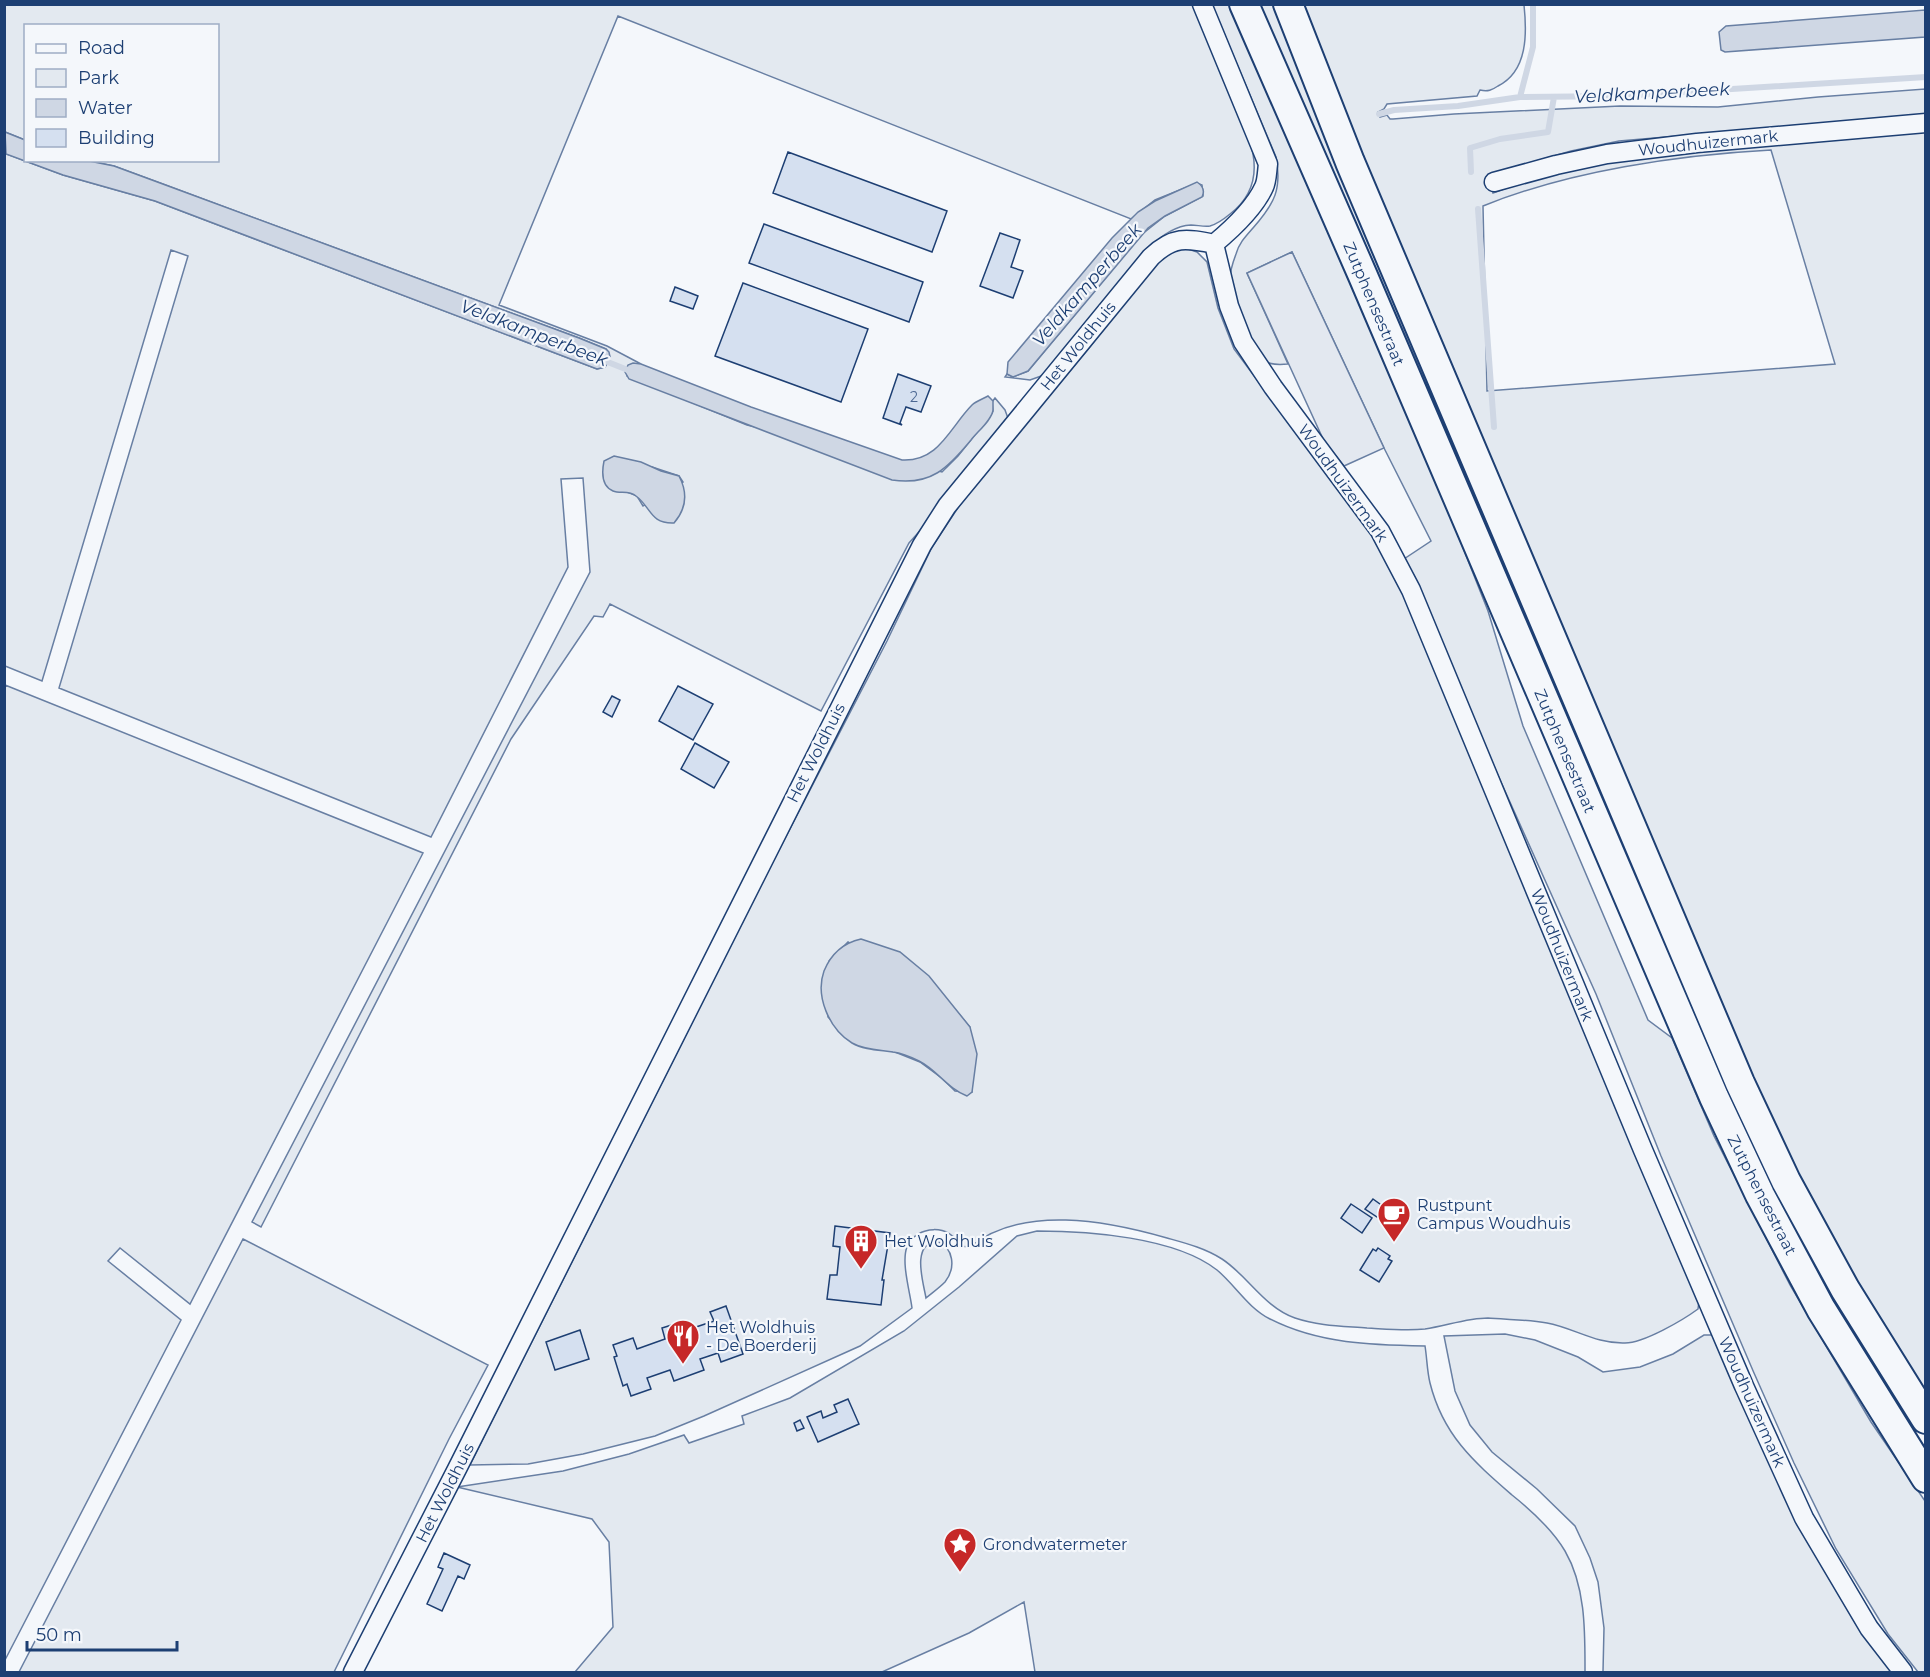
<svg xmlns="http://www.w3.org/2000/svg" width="1930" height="1677" viewBox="0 0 1930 1677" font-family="Montserrat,sans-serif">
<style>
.green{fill:#e3e9f0;stroke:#687fa3;stroke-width:1.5;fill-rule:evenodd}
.parking{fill:#e3e8f0;stroke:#687fa3;stroke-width:1.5}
.water{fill:#cfd7e4;stroke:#687fa3;stroke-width:1.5}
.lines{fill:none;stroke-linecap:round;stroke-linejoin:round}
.stream{stroke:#cfd7e4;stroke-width:6}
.building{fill:#d5e0f0;stroke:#1d3f73;stroke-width:1.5}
.street-casing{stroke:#1d3f73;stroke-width:21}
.primary-casing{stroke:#1d3f73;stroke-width:32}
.street{stroke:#f4f7fb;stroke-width:18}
.primary{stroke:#f4f7fb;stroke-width:28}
.labels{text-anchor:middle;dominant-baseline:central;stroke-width:4.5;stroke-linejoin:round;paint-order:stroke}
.number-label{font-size:14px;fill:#4b6792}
.street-label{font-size:16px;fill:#1d3f73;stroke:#f4f7fb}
.poi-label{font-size:16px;fill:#1d3f73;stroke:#f4f7fb;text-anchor:start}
.water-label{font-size:18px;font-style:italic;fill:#1d3f73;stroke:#f4f7fb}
</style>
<rect width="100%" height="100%" fill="#f4f7fb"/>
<path class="green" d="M5,5H1193L1249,139C1259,168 1256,194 1230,214C1224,219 1217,224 1210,226C1204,227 1197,225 1191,225C1174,226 1162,235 1151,247L1044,375L1030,380L1005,377L1007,374L1013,377L1028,371L1141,235L1165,216L1203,196L1202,185L1197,183L1155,200L1131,219L618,16L499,305L607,346L641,364L637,363L627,373V376L747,425L942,472L958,456L990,416L993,411L992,402L995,398L1005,410L1009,421L936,513L909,543L821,711L610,604L603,617L594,616L511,739L261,1227L252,1222L590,572L583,478L561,479L568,567L431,837L59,688L188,256L171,250L42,681L5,666L4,153L63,175L155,201L597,369L605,367L610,357L606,349L579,338L163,184L114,166L89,161L218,160V26H26L25,140L5,132ZM652,467L679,476L683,482L643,506L637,496L625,491Z
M1212,5H1231L1454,525L1488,611L1523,726L1648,1020L1672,1038L1714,1136L1790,1285L1871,1422L1925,1501V1672H1918L1888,1634L1836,1549L1794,1463L1754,1373L1661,1156L1596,994L1444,655L1404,559L1431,541L1384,448L1292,252L1247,273L1288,364C1279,365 1268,365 1261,359C1252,350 1231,295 1230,282C1229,273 1233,262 1236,254C1239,243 1246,236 1253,228C1275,203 1282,189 1276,157Z
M1255,5H1275L1847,1315L1841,1316L1770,1184L1717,1074Z
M1300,5H1524C1527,33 1528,71 1498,86C1492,90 1488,92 1480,90L1477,96L1387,104L1384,109L1378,112L1380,117L1387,115L1390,119H1393L1454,114L1620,106L1718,107L1818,97L1925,89V115L1619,141L1571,151L1488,175L1493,193C1541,175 1589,164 1640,157L1925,130V1396L1859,1289L1793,1165L1744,1057L1420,299ZM1771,150L1835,364L1487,391L1483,206C1569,171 1678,155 1771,150Z
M1180,249H1188L1197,252L1207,262L1218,308L1234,349L1374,537L1407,600L1699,1301L1698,1309C1683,1320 1644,1343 1625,1343C1596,1344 1574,1328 1547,1323C1528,1320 1507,1319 1488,1318C1467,1318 1446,1326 1425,1329C1406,1331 1386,1329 1367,1328C1342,1326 1319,1326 1295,1318C1264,1307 1248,1276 1222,1259C1205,1248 1185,1243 1167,1238C1108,1221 1022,1204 970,1247L959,1246C952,1224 916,1224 907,1247C901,1262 910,1292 912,1308L860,1346L704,1416L655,1436L583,1454L528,1464L470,1465L765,877L887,641L932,547L967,494L1089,348L1159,258ZM848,942L953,1007L970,1027L972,1092L955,1091L943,1079L920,1062L895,1052L853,1043L828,1017L829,961Z
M5,685L423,853L190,1304L120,1248L108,1261L181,1320L5,1660Z
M1037,1231C1088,1231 1175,1237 1217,1270C1235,1285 1248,1308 1270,1319C1319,1344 1372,1345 1425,1346C1427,1358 1427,1371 1430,1383C1443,1435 1473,1461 1512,1495C1532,1511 1552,1529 1565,1551C1586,1587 1585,1633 1585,1672H1035L1024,1602L969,1633L882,1672H575L613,1627L609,1542L592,1519L457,1487L563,1471L629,1454L684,1435L689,1443L744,1424L742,1416L790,1398L904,1331L959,1287L1017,1236Z
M243,1239L488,1365L449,1439L334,1672H19Z
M937,1241C954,1248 956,1268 945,1282C939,1288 932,1293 926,1298C923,1281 911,1244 937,1241Z
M1505,1334L1535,1340L1578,1357L1603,1372L1640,1367L1673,1354L1704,1335H1714L1803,1532L1856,1624L1893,1672H1603L1604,1628L1598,1582L1590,1558L1575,1526L1537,1489L1492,1452L1470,1425L1455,1391L1444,1336Z"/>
<path class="parking" d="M1292,252L1384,448L1344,466L1324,441L1247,273Z"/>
<path class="water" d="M1925,10V37L1725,52L1721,50L1719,32L1726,26Z
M5,132L25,140L26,160L89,161L114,166L579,338L606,349L609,352L610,357L605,367L597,369L155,201L63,175L6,154Z
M1197,182C1203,186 1205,191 1202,197L1165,216L1148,228L1028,371L1013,377L1007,374L1008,362L1112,238L1138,212L1155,201Z
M633,363L641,364L751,407L902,460C939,462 950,427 972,405C976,401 983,399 988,396L993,401C993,404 993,407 993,410C992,420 977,432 971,440C948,468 931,486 892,480L629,379L625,372L628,365Z
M614,456L641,462L661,471L679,476C688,493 687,508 674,523C650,524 651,507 636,496C629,490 620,494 613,491C601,486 602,471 604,461Z
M861,939L900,952L929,976L970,1027L977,1054L972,1092L967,1096C948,1089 937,1070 919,1061C911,1057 901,1053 893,1052C880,1050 864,1050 852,1043C829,1029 815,996 824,971C831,954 843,943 861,939Z"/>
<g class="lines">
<path class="stream" d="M1520,97L1533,47V4
M1379,114L1394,110L1458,106L1520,97L1620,96L1926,77
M1471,172L1470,148L1500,139L1548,132L1554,97
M1478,209L1494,427
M600,359L633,372"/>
</g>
<path class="building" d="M788,152L947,211L932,252L773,193Z
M764,224L923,282L909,322L749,263Z
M1000,233L1020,240L1011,267L1023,271L1013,298L980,286Z
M743,283L868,329L841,402L715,356Z
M675,287L698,296L693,309L670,301Z
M898,374L931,386L921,412L906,407L900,423L902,425L883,418Z
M678,686L713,704L693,740L659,721Z
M612,696L620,700L612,717L603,712Z
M695,743L729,762L714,788L681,769Z
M1373,1199L1384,1207L1377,1217L1365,1209Z
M1351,1204L1372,1218L1362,1233L1341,1218Z
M835,1226L890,1233L882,1280H884L881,1305L827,1299L830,1275H837L840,1247L833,1246Z
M1378,1248L1390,1256L1388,1259L1392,1261L1379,1282L1360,1270L1373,1249L1376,1251Z
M726,1306L743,1354L721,1362L718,1353L700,1359L704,1370L674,1381L670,1370L647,1378L651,1389L631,1396L627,1384L623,1386L614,1357L617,1356L613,1345L633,1338L637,1349L665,1339L662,1328L678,1323L681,1332L714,1321L710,1312Z
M580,1330L589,1359L555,1370L546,1342Z
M848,1399L859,1424L818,1442L807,1417L821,1411L823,1418L837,1412L834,1405Z
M800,1420L804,1428L797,1431L794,1423Z
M444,1553L470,1565L464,1579L458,1576L442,1611L427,1604L443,1569L438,1567Z"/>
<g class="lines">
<g class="street-casing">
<path id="street" d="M1202,4L1268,164C1267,171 1267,181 1264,187C1254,209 1232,229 1214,244
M1494,182L1556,165L1607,154L1697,143L1926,123
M1214,244L1229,306L1243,342L1273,387L1380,531L1411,590L1643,1150L1744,1386L1804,1518L1869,1628L1903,1672
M353,1672L457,1469L922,545L947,506L979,467L1151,257C1173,236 1186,238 1214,244"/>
</g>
<g class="primary-casing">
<path id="primary" d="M1244,4L1363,276L1714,1097L1760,1195L1821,1309L1926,1478
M1288,4L1350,162L1740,1083L1786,1181L1845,1289L1926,1419"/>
</g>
<use href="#street" class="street"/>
<use href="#primary" class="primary"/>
</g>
<defs>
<g id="cafe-pin" transform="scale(1.725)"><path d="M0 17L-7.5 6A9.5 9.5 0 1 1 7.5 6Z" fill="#c62828" stroke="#f4f7fb"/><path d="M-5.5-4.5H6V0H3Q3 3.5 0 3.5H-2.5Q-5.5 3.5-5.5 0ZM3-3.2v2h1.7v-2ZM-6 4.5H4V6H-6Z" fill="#fff"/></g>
<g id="building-pin" transform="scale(1.725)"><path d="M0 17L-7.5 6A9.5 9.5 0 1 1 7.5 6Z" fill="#c62828" stroke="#f4f7fb"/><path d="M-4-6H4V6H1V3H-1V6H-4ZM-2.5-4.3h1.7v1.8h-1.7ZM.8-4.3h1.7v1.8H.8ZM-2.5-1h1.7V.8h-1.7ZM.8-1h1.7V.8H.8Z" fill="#fff"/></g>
<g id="restaurant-pin" transform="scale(1.725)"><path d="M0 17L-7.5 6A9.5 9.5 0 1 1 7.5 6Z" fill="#c62828" stroke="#f4f7fb"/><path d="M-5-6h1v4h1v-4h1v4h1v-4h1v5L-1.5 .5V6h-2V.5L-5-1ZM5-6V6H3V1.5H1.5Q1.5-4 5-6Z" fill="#fff"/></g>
<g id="sight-pin" transform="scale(1.725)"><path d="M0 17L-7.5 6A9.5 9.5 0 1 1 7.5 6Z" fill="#c62828" stroke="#f4f7fb"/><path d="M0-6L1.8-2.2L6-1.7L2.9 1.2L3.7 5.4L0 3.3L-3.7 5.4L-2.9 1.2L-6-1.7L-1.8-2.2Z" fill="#fff"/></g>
</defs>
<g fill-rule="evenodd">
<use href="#cafe-pin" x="1394" y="1214"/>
<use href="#building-pin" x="861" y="1241"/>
<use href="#restaurant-pin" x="683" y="1336"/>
<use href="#sight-pin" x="960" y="1544"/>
</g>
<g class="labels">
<g class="number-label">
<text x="914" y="397">2</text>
</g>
<g class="street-label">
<text transform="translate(1708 143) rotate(-6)">Woudhuizermark</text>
<text transform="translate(1374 304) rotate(67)">Zutphensestraat</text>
<text transform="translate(1078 346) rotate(-51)">Het Woldhuis</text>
<text transform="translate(1343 483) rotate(54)">Woudhuizermark</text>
<text transform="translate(1565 751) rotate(67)">Zutphensestraat</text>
<text transform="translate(816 753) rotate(-63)">Het Woldhuis</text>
<text transform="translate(1562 955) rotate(68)">Woudhuizermark</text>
<text transform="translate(1762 1195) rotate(63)">Zutphensestraat</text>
<text transform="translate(1752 1402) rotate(66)">Woudhuizermark</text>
<text transform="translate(445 1493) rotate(-63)">Het Woldhuis</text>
</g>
<g class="poi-label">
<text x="1417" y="1205">Rustpunt<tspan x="1417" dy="18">Campus Woudhuis</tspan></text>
<text x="884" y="1241">Het Woldhuis</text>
<text x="706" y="1327">Het Woldhuis<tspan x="706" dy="18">- De Boerderij</tspan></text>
<text x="983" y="1544">Grondwatermeter</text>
</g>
<g class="water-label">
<text transform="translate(1652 93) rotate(-3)">Veldkamperbeek</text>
<text transform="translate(1087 285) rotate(-49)">Veldkamperbeek</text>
<text transform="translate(534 333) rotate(21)">Veldkamperbeek</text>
</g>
</g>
<rect width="1930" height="1677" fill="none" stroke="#1d3f73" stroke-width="12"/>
<rect x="24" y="24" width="195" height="138" fill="#f4f7fb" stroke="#9eadc5" stroke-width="1.5"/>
<rect x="36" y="44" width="30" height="9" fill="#f4f7fb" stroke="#9eadc5" stroke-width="1.5"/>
<text x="78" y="54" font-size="18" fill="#1d3f73">Road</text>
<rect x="36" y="69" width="30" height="18" fill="#e3e9f0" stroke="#9eadc5" stroke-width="1.5"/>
<text x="78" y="84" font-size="18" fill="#1d3f73">Park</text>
<rect x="36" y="99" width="30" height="18" fill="#cfd7e4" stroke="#9eadc5" stroke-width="1.5"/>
<text x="78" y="114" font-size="18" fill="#1d3f73">Water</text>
<rect x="36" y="129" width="30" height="18" fill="#d5e0f0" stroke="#9eadc5" stroke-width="1.5"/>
<text x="78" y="144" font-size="18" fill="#1d3f73">Building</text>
<path d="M27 1641v9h150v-9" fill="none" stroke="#1d3f73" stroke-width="3"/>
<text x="36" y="1641" font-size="18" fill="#1d3f73" stroke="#f4f7fb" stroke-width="4.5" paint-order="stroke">50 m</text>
</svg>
